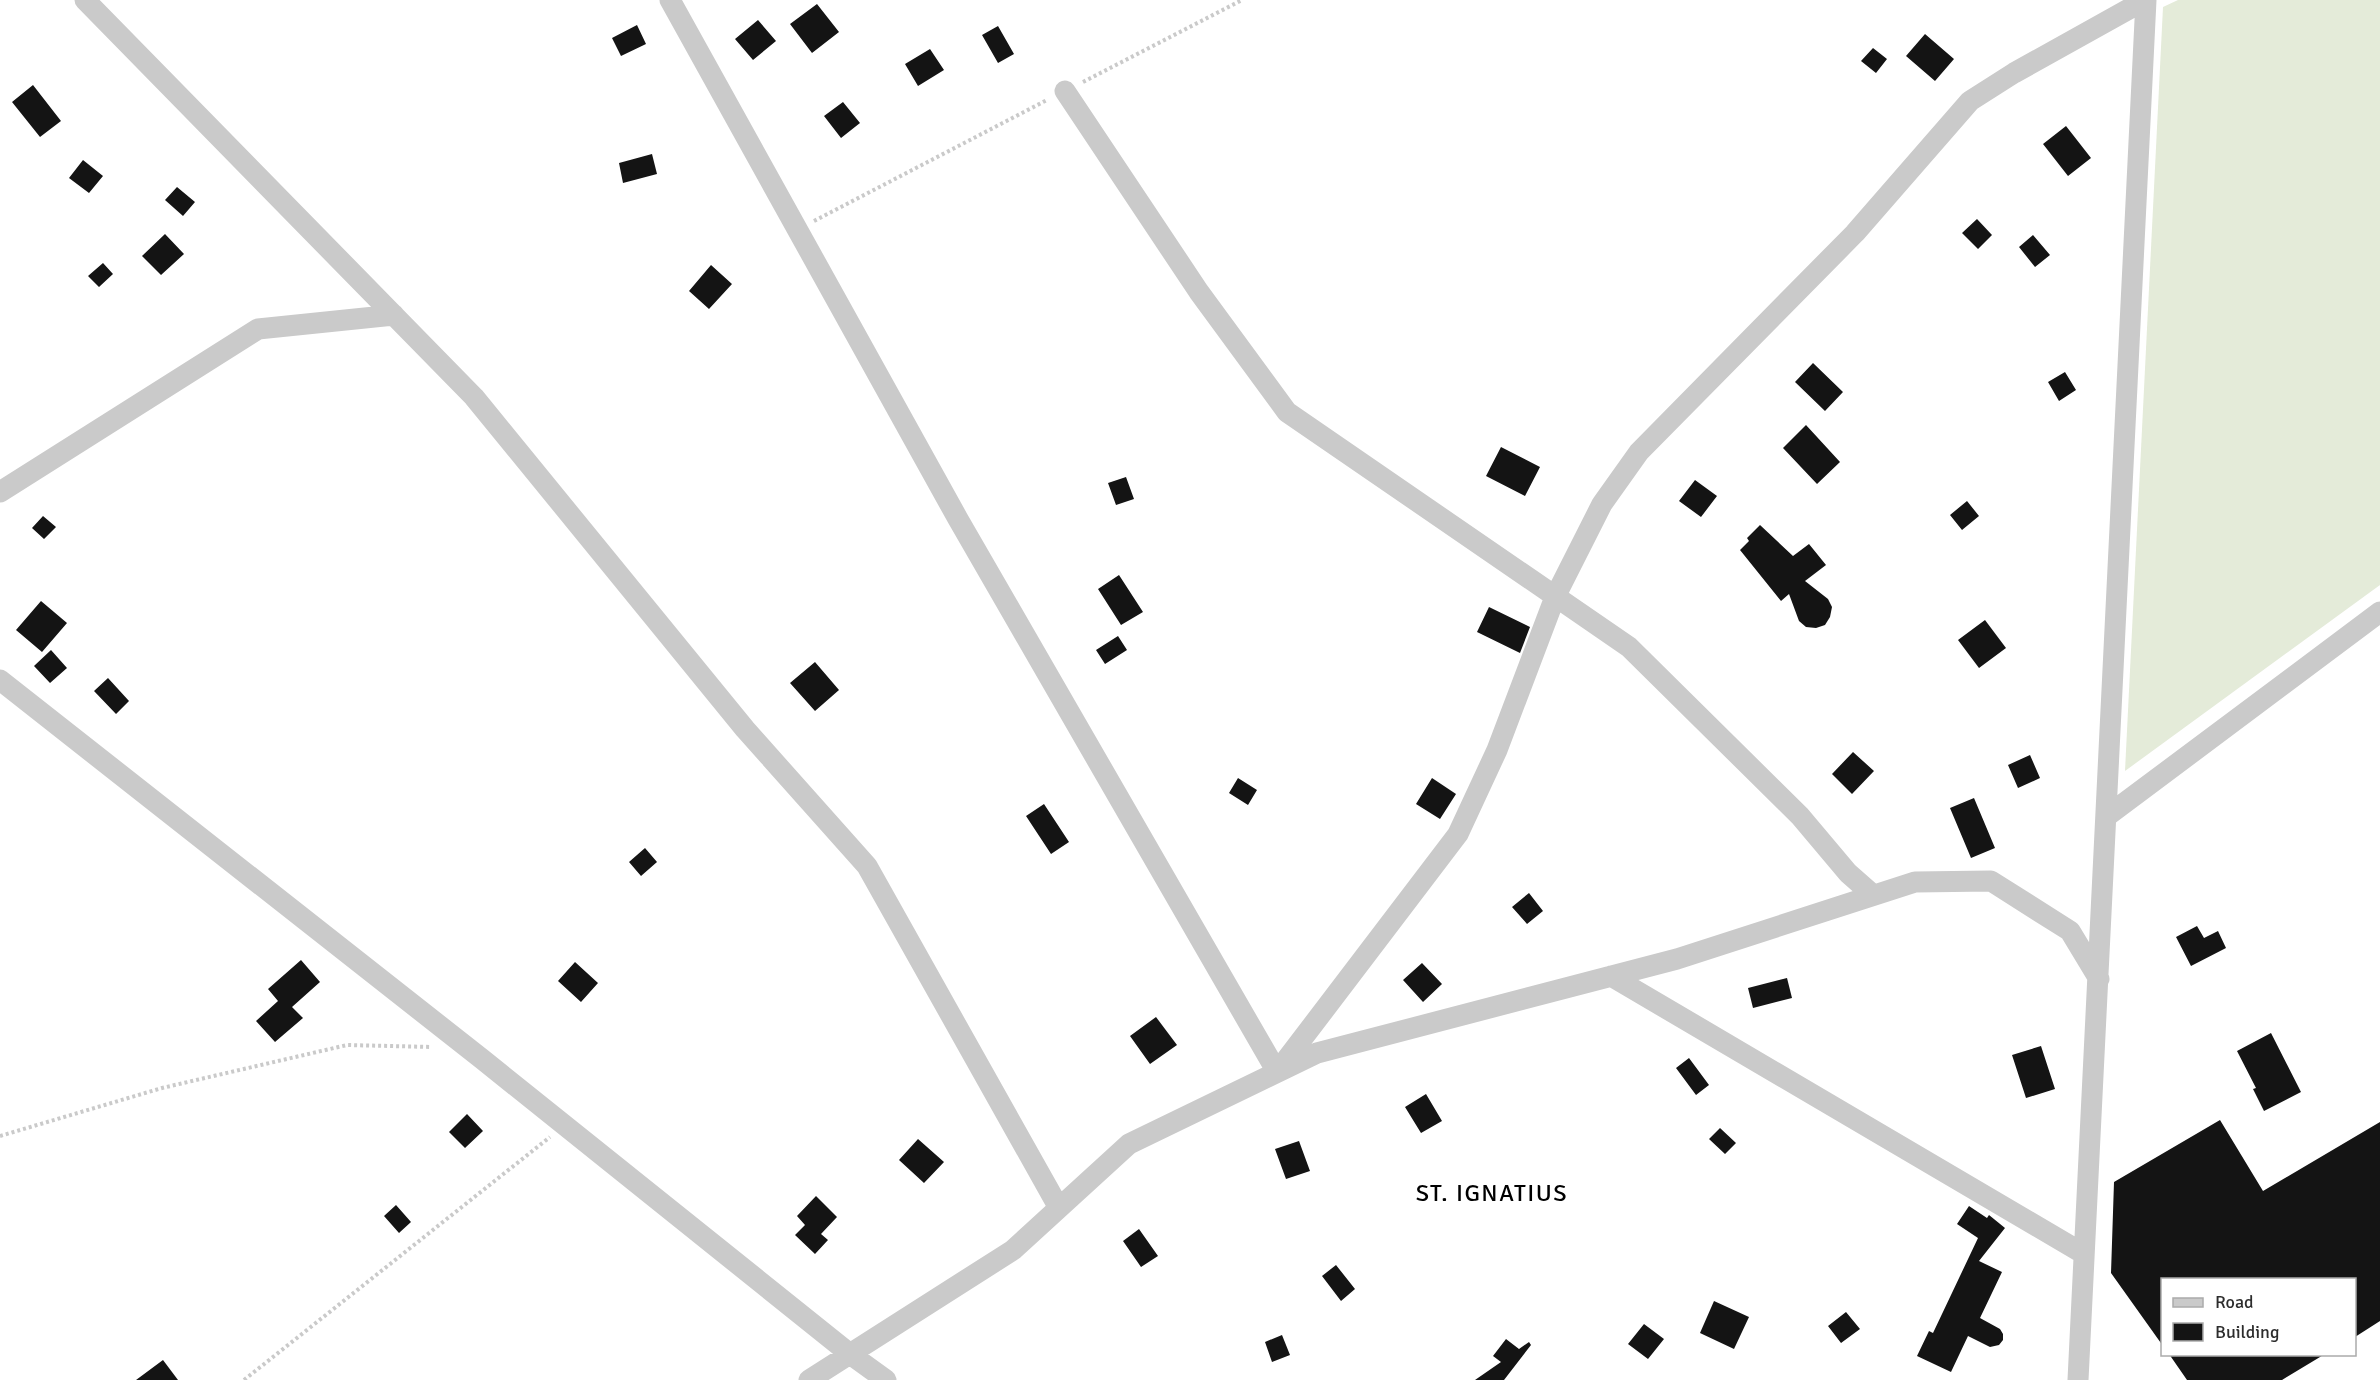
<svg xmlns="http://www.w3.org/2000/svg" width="2380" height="1380" viewBox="0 0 2380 1380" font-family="Signika,sans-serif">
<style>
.garden{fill:#e4ebd9}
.building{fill:#141414}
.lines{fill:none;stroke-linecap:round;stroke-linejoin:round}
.path{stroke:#cacaca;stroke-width:4;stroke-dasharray:3 3;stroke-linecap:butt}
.street{stroke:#cacaca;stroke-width:21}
.labels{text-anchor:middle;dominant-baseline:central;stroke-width:6;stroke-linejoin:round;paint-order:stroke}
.quarter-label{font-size:24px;letter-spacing:1.5px;fill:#000;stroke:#fff}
</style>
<rect width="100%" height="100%" fill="#fff"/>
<path class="garden" d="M2178,0H2380V585L2125,771L2163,7Z"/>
<path class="building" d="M817,4L839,32L812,53L790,24Z
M758,20L776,41L753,60L735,39Z
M637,25L646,44L621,56L612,38Z
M998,26L1014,54L998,63L982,35Z
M1925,34L1954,59L1935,81L1906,56Z
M1873,48L1887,59L1876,73L1861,61Z
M930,49L944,70L918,86L905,64Z
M33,85L61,121L40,137L12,102Z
M843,102L860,123L841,138L824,116Z
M2066,126L2091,158L2068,176L2043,144Z
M652,154L657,174L623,183L619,163Z
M83,160L103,176L89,193L69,178Z
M177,187L195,202L183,216L165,200Z
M1977,219L1992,235L1978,249L1962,233Z
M165,234L184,254L161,275L142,256Z
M2033,235L2050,255L2035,267L2019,247Z
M103,263L113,274L99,287L88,276Z
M711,265L732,284L709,309L689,291Z
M1813,363L1843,392L1825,411L1795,382Z
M2065,372L2076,390L2059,401L2048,382Z
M1806,425L1840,462L1817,484L1783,448Z
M1501,447L1540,467L1525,496L1486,476Z
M1126,477L1134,499L1116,505L1108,483Z
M1695,480L1717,496L1701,517L1679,501Z
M1967,501L1979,516L1962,530L1950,515Z
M43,516L56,527L44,539L32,528Z
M1760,525L1793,556L1809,544L1826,565L1805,581L1828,599L1832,607L1830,617L1825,625L1816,628L1806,627L1799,621L1789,594L1781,601L1740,550L1749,541L1747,538Z
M1119,575L1143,612L1121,625L1098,589Z
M41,601L67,623L42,652L16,630Z
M1489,607L1530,627L1520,653L1477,632Z
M1985,620L2006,648L1979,668L1958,640Z
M1118,636L1127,650L1105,664L1096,650Z
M51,650L67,668L50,683L34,666Z
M815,662L839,690L815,711L790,683Z
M108,678L129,701L116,714L94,691Z
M1853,752L1874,771L1852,794L1832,774Z
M2030,755L2040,778L2018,788L2008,765Z
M1238,778L1257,790L1248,805L1229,793Z
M1432,778L1456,794L1440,819L1416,804Z
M1974,798L1995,848L1971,858L1950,808Z
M1044,804L1069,842L1051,854L1026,816Z
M645,848L657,862L641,876L629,862Z
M1529,893L1543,911L1527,924L1512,907Z
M2197,926L2204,938L2218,931L2226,948L2191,966L2176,937Z
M301,960L320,982L292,1007L303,1018L275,1042L256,1021L278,1001L268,989Z
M575,962L598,983L581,1002L558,981Z
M1422,963L1442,984L1423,1002L1403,980Z
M1787,978L1792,998L1753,1008L1748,988Z
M1156,1017L1177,1045L1150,1064L1130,1036Z
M2271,1033L2301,1092L2264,1111L2253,1089L2256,1088L2237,1051Z
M2041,1046L2055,1089L2026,1098L2012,1055Z
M1689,1058L1709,1085L1696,1095L1676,1068Z
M1426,1094L1442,1121L1421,1133L1405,1107Z
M467,1114L483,1131L465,1148L449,1132Z
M2220,1120L2263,1191L2380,1122V1321L2355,1337V1280H2163V1346L2111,1273L2114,1182Z
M1720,1128L1736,1143L1725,1154L1709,1139Z
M918,1139L944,1162L924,1183L899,1160Z
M1299,1141L1310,1171L1286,1179L1275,1149Z
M816,1196L837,1217L821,1234L828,1240L815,1254L795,1235L805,1225L797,1216Z
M396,1205L411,1222L399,1233L384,1216Z
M1969,1206L1987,1218L1989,1215L2005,1228L1979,1261L2002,1272L1980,1318L2000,1329L2003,1334V1340L1999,1345L1990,1347L1968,1336L1951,1372L1917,1356L1929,1331L1933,1333L1978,1238L1957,1224Z
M1139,1229L1158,1256L1141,1267L1123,1241Z
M1336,1265L1355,1289L1341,1301L1322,1276Z
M1714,1301L1749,1317L1734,1349L1700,1333Z
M1846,1312L1860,1329L1841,1343L1828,1326Z
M1644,1324L1664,1339L1648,1359L1628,1344Z
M1282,1335L1290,1355L1272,1362L1265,1342Z
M1506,1339L1519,1349L1529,1342L1531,1345L1504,1380H1475L1501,1362L1493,1356Z
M2169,1354H2325L2282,1380H2187Z
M163,1360L178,1380H136Z"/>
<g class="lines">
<path class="path" d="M1083,82L1242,0
M814,221L1047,100
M0,1136L162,1088L347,1045L432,1047
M244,1380L550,1137"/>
<path class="street" d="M85,0L474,397L745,729L867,866L1059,1208
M670,0L958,519L1277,1072L1458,834L1497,750L1555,597L1602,504L1639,452L1855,233L1970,101L2014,73L2145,0
M1065,91L1199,292L1287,412L1629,647L1800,816L1848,873L1873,895
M0,492L258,329L394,315
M0,680L482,1059L850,1354L886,1380
M2107,816L2380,612
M1611,976L2084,1254
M809,1380L1013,1250L1129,1144L1317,1053L1677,959L1915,882L1991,881L2070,931L2099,979
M2078,1380L2146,0"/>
</g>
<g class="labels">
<g class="quarter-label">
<text x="1492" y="1193">ST. IGNATIUS</text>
</g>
</g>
<rect x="2161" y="1278" width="195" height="78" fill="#ffffff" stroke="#ababab" stroke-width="1.5"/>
<rect x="2173" y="1298" width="30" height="9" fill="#cacaca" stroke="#ababab" stroke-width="1.5"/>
<text x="2215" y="1308" font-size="18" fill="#2d2d2d">Road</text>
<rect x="2173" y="1323" width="30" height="18" fill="#141414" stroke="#ababab" stroke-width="1.5"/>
<text x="2215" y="1338" font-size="18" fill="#2d2d2d">Building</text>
</svg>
